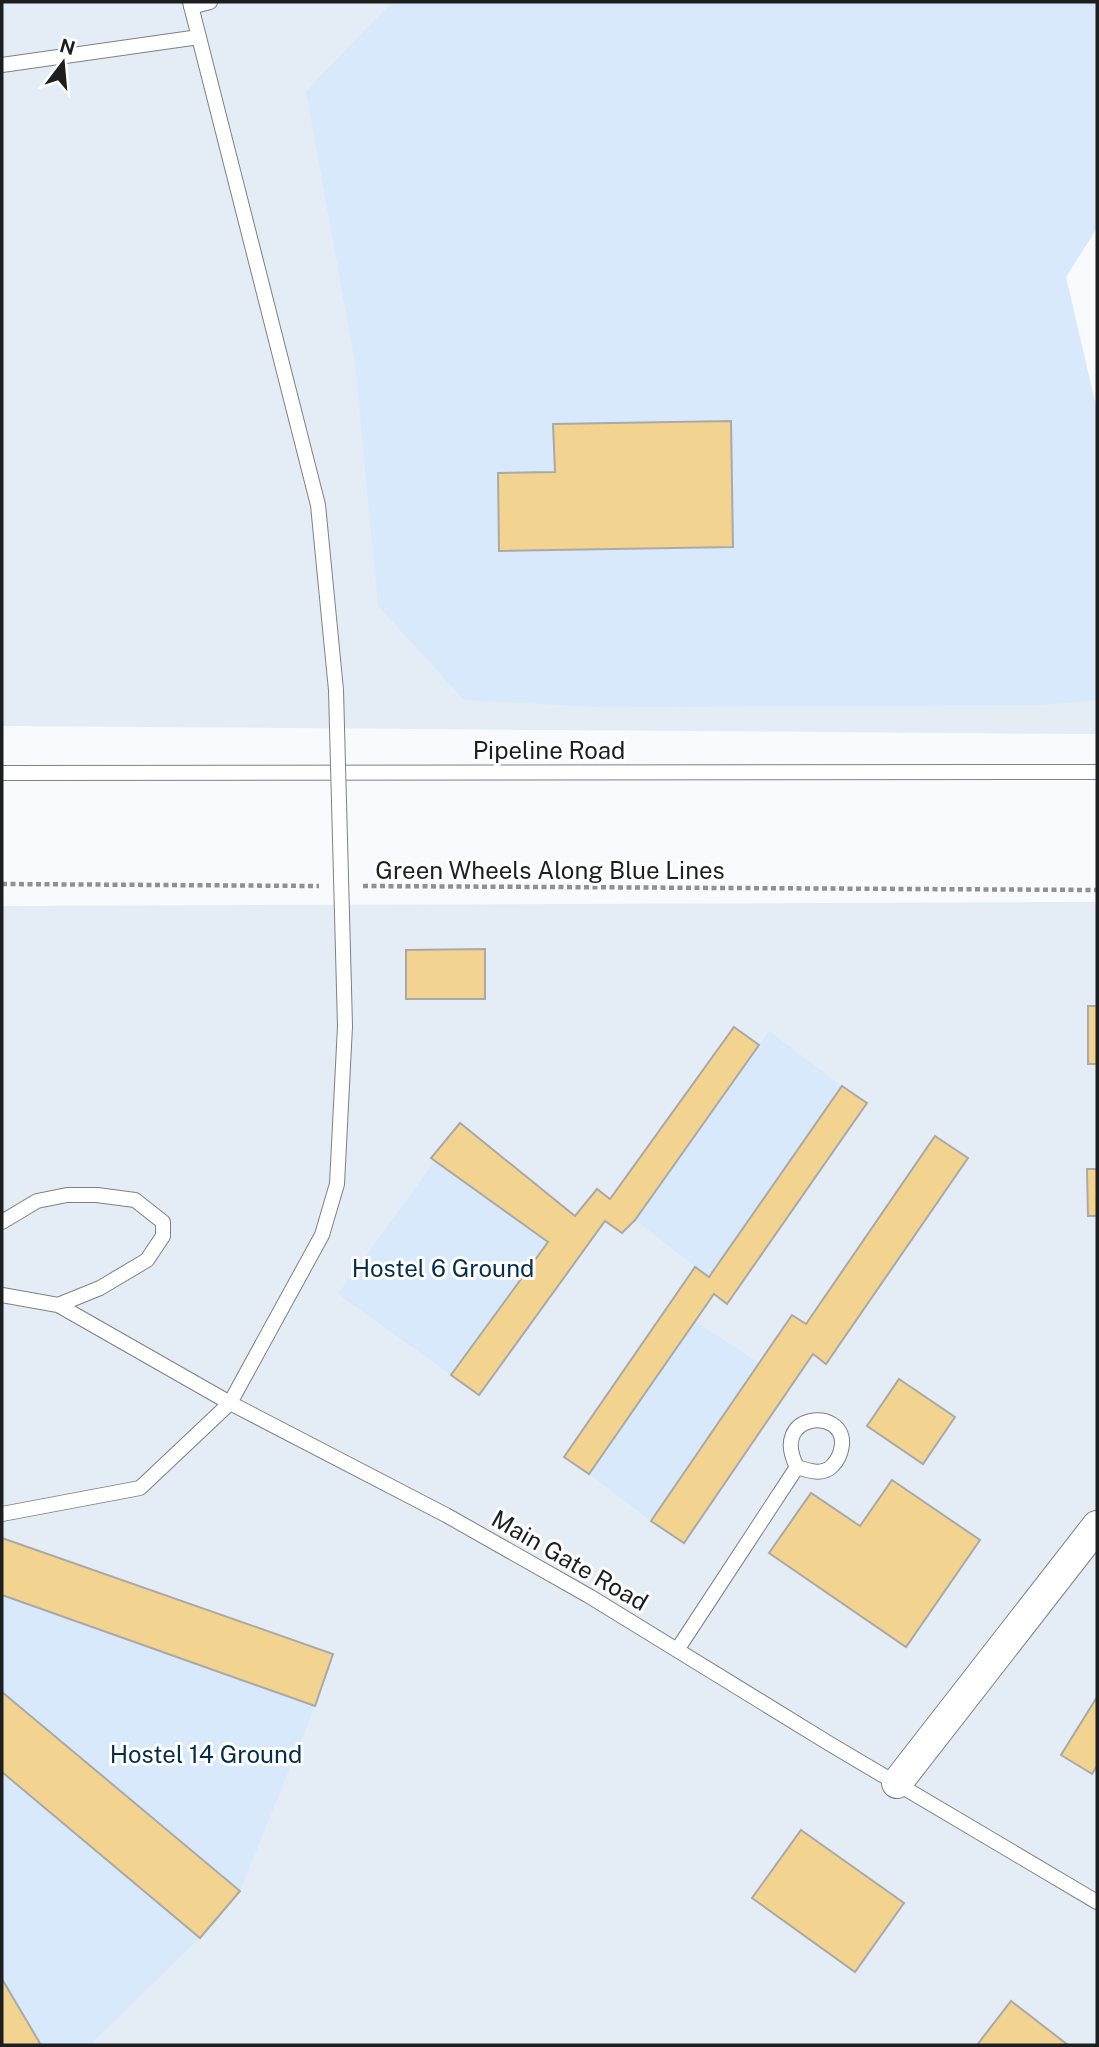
<svg xmlns="http://www.w3.org/2000/svg" width="1099" height="2047" viewBox="0 0 1099 2047" font-family="'Public Sans',sans-serif">
<style>
.built{fill:#e4edf5}
.green{fill:#d7e9fa}
.building{fill:#f2d38f;stroke:#aba9a7;stroke-width:2}
.lines{fill:none;stroke-linecap:round;stroke-linejoin:round}
.lane-casing{stroke:#7e8183;stroke-width:16}
.street-casing{stroke:#7e8183;stroke-width:32}
.path{stroke:#8f9193;stroke-width:4.5;stroke-dasharray:5 3.5;stroke-linecap:butt}
.lane{stroke:#fff;stroke-width:14}
.street{stroke:#fff;stroke-width:30}
.lane-bridge-casing{stroke:#7e8183;stroke-width:16;stroke-linecap:butt}
.lane-bridge{stroke:#fff;stroke-width:14}
.labels{text-anchor:middle;dominant-baseline:central;stroke-width:6;stroke-linejoin:round;paint-order:stroke}
.street-label{font-size:24px;fill:#1d1e1f;stroke:#fff}
.park-label{font-size:24px;fill:#042e4e;stroke:#fff}
</style>
<rect width="100%" height="100%" fill="#f8fafd"/>
<path class="built" d="M2,2H861L1097,468V734L2,726Z
M1097,902V2045H2V906Z"/>
<path class="green" d="M392,2H1097V228L1066,277L1097,410V700L1041,705L598,707L464,700L378,606L355,364L306,91Z
M769,1031L842,1086L709,1277L635,1220Z
M435,1161L548,1242L451,1375L338,1294Z
M695,1321L759,1363L651,1521L589,1474Z
M2,1595L315,1706L240,1891L2,1692Z
M2,1772L200,1938L90,2045H41L2,1979Z"/>
<path class="building" d="M731,421L733,547L499,551L498,473L555,472L553,424Z
M485,949V999H406V950Z
M1088,1006H1097V1064H1088Z
M734,1027L759,1045L635,1220L622,1233L605,1221L479,1395L451,1375L548,1242L431,1158L460,1123L575,1216L597,1189L610,1199Z
M842,1086L867,1103L727,1304L714,1294L589,1474L564,1457L695,1267L709,1277Z
M935,1136L968,1158L826,1364L813,1354L684,1543L651,1521L792,1315L806,1324Z
M1087,1169H1097V1216H1088Z
M899,1379L955,1417L923,1464L867,1426Z
M892,1480L980,1540L906,1647L769,1553L811,1493L860,1526Z
M2,1538L333,1654L315,1706L2,1595Z
M2,1692L240,1891L200,1938L2,1772Z
M1097,1697V1766L1092,1774L1061,1755Z
M801,1830L904,1903L855,1972L752,1898Z
M2,1979L41,2045H2Z
M1011,2001L1068,2045H977Z"/>
<g class="lines">
<g class="lane-casing">
<path id="lane" d="M190,2L318,505L336,690
M191,7L210,2
M2,65L199,37
M2,773L1097,772
M2,1222L37,1201L67,1195H97L135,1200L163,1222V1236L147,1260L100,1288L58,1305
M2,1295L58,1305L230,1403L446,1515L589,1596L830,1744L1097,1902
M2,1514L140,1488L230,1403L322,1235L337,1184L345,1026
M677,1650L797,1467C769,1413 845,1406 842,1445C841,1452 839,1459 833,1465C824,1476 809,1471 797,1467"/>
</g>
<g class="street-casing">
<path id="street" d="M897,1783L1097,1526"/>
</g>
<path class="path" d="M2,884L319,886
M363,886L1097,890"/>
<use href="#lane" class="lane"/>
<use href="#street" class="street"/>
<g class="lane-bridge-casing">
<path id="lane-bridge" d="M336,690L345,1026"/>
</g>
<use href="#lane-bridge" class="lane-bridge"/>
</g>
<g class="labels">
<g class="street-label">
<text x="549" y="750">Pipeline Road</text>
<text x="550" y="870">Green Wheels Along Blue Lines</text>
<text transform="translate(570 1560) rotate(30)">Main Gate Road</text>
</g>
<g class="park-label">
<text x="443" y="1268">Hostel 6 Ground</text>
<text x="206" y="1754">Hostel 14 Ground</text>
</g>
</g>
<rect width="1099" height="2047" fill="none" stroke="#1d1e1f" stroke-width="7"/>
<g transform="translate(63 63) rotate(16)" stroke="#ffffff" stroke-width="5" paint-order="stroke">
<path d="M0-5L12 26L0 18L-12 26Z" fill="#1d1e1f"/>
<text y="-10" font-size="19" font-weight="bold" text-anchor="middle" fill="#1d1e1f">N</text>
</g>
</svg>
